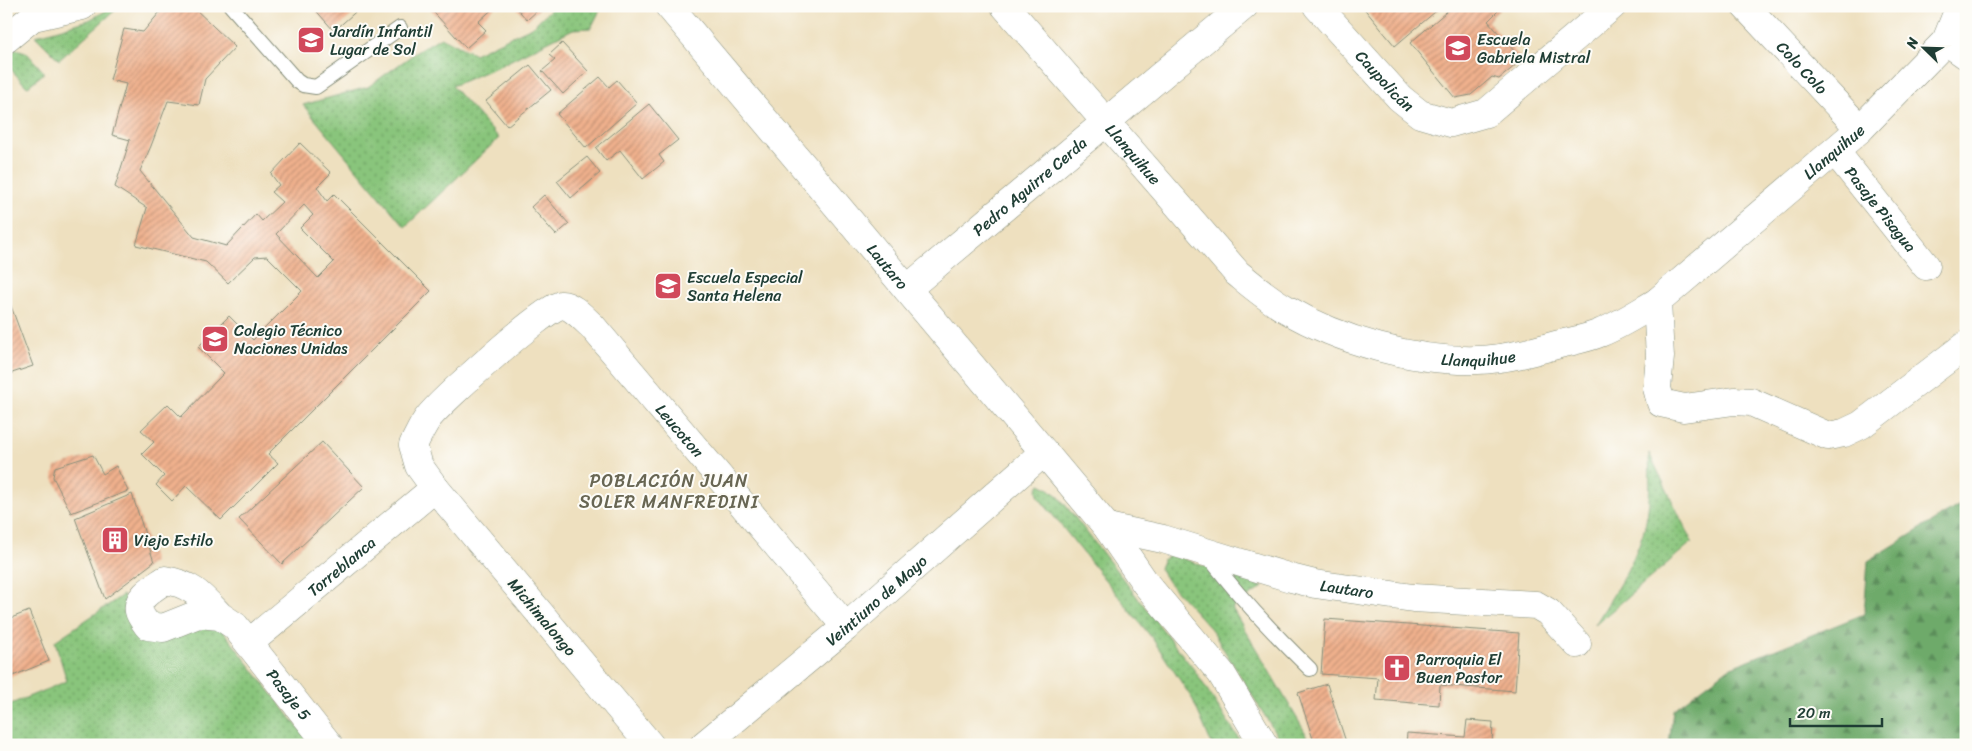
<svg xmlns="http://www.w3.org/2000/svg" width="1972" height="751" viewBox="0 0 1972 751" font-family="Sriracha,sans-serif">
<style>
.grass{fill:url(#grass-dots);stroke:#548158}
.forest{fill:url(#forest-firs);stroke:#467450}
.building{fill:url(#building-hatch);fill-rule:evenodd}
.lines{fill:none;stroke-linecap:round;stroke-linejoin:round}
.service-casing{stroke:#868e7a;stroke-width:16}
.minor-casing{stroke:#868e7a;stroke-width:29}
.primary-casing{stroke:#868e7a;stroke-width:29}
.service{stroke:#fff;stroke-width:14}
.minor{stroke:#fff;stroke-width:28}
.primary{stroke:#fff;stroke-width:28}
.labels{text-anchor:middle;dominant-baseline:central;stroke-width:4;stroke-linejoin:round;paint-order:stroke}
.poi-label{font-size:16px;fill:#1f3d34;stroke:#fdfcf7;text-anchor:start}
.street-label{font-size:16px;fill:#1f3d34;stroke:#fdfcf7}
.neighbourhood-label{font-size:18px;letter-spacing:1px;fill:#686653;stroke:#fdfcf7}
</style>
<defs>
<pattern id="grass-dots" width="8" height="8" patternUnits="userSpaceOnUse" patternTransform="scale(1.25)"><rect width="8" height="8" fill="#89c57b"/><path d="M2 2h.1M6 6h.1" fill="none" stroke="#6fa166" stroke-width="1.8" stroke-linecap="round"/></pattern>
<pattern id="forest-firs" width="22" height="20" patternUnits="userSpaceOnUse" patternTransform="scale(1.25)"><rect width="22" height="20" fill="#6eaa6b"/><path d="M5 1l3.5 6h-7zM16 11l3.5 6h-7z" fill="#5a8c59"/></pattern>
<pattern id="building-hatch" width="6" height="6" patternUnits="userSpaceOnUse" patternTransform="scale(1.25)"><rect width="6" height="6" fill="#f0b18d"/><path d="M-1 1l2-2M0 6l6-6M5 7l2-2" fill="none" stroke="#c29174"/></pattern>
</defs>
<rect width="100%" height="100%" fill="#fdfcf7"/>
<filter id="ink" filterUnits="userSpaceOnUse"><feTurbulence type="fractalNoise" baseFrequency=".02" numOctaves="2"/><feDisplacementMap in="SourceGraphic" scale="10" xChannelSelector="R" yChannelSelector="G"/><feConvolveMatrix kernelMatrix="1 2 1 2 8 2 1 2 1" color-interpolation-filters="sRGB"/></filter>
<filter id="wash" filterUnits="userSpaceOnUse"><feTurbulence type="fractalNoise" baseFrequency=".0096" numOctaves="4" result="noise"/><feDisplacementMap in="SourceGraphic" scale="20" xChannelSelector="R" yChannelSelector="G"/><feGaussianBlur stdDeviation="1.12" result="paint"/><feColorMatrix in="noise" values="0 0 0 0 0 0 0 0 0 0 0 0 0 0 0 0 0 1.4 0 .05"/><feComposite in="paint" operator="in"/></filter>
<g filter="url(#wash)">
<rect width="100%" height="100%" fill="#eee0bf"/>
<path class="grass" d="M115,6H120L59,60L35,36L89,20Z
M551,6H602L591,28L573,29L499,66L452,86L499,138L405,227L303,105L368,87L418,51L441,37L474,54L532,27L551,9Z
M16,49L26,52L43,71V74L27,87L7,65L8,57Z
M1649,453L1692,542L1595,625C1612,596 1633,566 1643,533C1651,508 1650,480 1649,453Z
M1040,484L1048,488L1059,497L1195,671L1243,745H1212L1193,700L1152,638L1039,498L1037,490Z
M1170,556L1181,558L1263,587L1232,608L1305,732L1309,745H1283L1211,629L1169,583L1160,569L1162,560Z
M123,595L132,610L210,626L223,631L308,740L305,745H6V706L67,681L55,641Z"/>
<path class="forest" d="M1966,501V745H1669L1673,710L1729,668L1864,614L1868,561Z"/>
<g id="blocks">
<path class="building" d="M165,6H192L235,47L205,79L199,105L168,101L151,146L140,171L194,237L226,246L256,214L262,221L282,202L271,192L279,185L271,174L300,143L331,173L317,187L327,201L334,194L431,291L268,454L278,463L221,520L186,486L172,501L156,485L164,476L142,454L154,442L141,430L168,404L181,417L224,373L198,347L229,316L253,340L302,291L267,256L255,257L228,283L206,262L136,245L147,208L115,187L130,140L112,135L126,84L110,80L124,29L143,32ZM304,205L313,215L300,228L334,262L318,278L276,234Z
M312,6H362L334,31Z
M428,6H496L478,22L486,30L466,48Z
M515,6H537L539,9L527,20Z
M1362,6H1442L1395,46Z
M1453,6H1498L1500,9L1488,21L1522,60L1499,79L1492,77L1471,95L1455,98L1410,43Z
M562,43L588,71L563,94L542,71L555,60L549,55Z
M530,65L551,90L507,126L486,101Z
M600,77L609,87L617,80L637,103L586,148L557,114Z
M649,104L678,140L659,155L664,162L643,179L620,150L606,161L596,148Z
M587,157L600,173L571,198L557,181Z
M544,195L569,224L556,235L531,207Z
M6,298H8L33,366L6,375Z
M322,442L364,487L282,564L239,519Z
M93,455L103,474L116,466L128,491L71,513L53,477L55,467Z
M132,494L154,562L105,599L75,518Z
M29,611L49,661L8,678L6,674V620Z
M1325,619L1519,633L1515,691L1440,685L1439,705L1376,700L1378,678L1321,674Z
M1327,684L1347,745H1315L1298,693Z
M1467,720L1493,722L1492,745H1406L1407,733L1465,737Z"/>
</g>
</g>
<g filter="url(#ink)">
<use href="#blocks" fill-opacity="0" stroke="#868e7a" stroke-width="1"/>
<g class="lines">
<g class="service-casing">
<path id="service" d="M231,6L297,81L303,85L316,87L400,28
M1208,556C1239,597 1273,633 1310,669"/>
</g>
<g class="minor-casing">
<g id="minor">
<path id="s1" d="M669,6L1107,527L1146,584L1221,673L1264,745"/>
<path id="s2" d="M1005,6L1237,273C1253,286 1268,299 1286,309C1340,341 1415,362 1478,360C1505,359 1531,352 1556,345C1571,341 1586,339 1600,333C1620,325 1638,313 1657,302L1860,129L1946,41L1960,6"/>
<path id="s3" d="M1317,6L1400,98L1420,114L1451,123L1486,113L1612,6"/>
<path id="s4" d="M1745,6L1860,129"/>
<path d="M1946,41L1966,55"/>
<path id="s5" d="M1835,151L1926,266"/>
<path id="s6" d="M907,289L1244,6"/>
<path d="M1657,302L1660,357L1657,388L1661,403L1684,408L1734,401L1751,402L1828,436L1844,433L1861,425L1966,345"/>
<path id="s7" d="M1107,527L1163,539L1291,578L1315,584L1413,598L1536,605L1548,612L1577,644"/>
<path id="s8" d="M220,616C202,597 192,584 165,580C155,587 136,597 139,611C140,616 145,622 148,626L163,628L198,614L220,616L235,626L329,745"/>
<path id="s9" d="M249,643L435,488"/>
<path id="s10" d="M650,745L435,488L419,466L413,445C418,436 422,426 428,418C441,401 545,307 561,305C571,304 585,320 592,326L846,627"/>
<path id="s11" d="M704,745L846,627L1044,452"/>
</g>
</g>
<g class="primary-casing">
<path id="primary" d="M33,17L82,6
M6,39L46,6"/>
</g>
<use href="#service" class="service"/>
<use href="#minor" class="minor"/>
<use href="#primary" class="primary"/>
</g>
</g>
<defs>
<g id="school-square" transform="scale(1.4375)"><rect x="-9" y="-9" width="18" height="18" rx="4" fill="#d1495b" stroke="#fdfcf7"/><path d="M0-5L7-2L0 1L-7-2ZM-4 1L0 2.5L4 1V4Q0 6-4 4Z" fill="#fff"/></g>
<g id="building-square" transform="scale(1.4375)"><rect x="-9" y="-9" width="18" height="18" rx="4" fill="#d1495b" stroke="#fdfcf7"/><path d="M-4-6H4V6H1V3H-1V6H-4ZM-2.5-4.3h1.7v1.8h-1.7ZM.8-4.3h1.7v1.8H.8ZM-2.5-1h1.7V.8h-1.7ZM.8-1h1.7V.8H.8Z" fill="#fff"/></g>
<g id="church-square" transform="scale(1.4375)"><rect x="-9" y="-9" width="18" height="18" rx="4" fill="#d1495b" stroke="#fdfcf7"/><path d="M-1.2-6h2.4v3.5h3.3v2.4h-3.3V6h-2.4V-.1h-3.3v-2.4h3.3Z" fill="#fff"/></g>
</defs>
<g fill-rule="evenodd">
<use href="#school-square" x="311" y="40"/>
<use href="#school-square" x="1458" y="48"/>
<use href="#school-square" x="668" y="286"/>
<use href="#school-square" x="215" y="339"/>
<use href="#building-square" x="115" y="540"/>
<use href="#church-square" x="1397" y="668"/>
</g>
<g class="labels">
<g class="poi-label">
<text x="330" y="31">Jardín Infantil<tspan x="330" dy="18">Lugar de Sol</tspan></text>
<text x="1477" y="39">Escuela<tspan x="1477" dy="18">Gabriela Mistral</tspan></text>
<text x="687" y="277">Escuela Especial<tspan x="687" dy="18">Santa Helena</tspan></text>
<text x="234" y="330">Colegio Técnico<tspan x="234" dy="18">Naciones Unidas</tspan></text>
<text x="134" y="540">Viejo Estilo</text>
<text x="1416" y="659">Parroquia El<tspan x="1416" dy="18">Buen Pastor</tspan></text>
</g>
<g class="street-label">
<text stroke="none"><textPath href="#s4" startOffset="84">Colo Colo</textPath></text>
<text stroke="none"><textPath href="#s3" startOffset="101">Caupolicán</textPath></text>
<text stroke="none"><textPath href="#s2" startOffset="1038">Llanquihue</textPath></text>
<text stroke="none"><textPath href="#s2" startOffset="196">Llanquihue</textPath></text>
<text stroke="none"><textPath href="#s6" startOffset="160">Pedro Aguirre Cerda</textPath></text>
<text stroke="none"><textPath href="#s5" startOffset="74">Pasaje Pisagua</textPath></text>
<text stroke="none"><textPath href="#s1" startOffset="340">Lautaro</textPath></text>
<text stroke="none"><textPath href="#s2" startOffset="616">Llanquihue</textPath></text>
<text stroke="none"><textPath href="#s10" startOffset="765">Leucoton</textPath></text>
<text stroke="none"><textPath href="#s9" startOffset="120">Torreblanca</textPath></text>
<text stroke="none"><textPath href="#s7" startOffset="248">Lautaro</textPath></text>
<text stroke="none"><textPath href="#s11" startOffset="225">Veintiuno de Mayo</textPath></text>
<text transform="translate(542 617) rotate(50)">Michimalongo</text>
<text stroke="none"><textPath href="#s8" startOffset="308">Pasaje 5</textPath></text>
</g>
<g class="neighbourhood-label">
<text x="669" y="481">POBLACIÓN JUAN<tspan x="669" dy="21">SOLER MANFREDINI</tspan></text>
</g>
</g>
<rect width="1972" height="751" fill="none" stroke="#fdfcf7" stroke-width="25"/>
<g transform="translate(1924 48) rotate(293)" stroke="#fdfcf7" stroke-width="4" paint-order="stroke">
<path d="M0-4L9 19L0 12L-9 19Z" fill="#1f3d34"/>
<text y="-8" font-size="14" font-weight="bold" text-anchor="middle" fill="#1f3d34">N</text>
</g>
<path d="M1790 718v8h92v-8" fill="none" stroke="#1f3d34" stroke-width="2.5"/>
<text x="1797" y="718" font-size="15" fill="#1f3d34" stroke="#fdfcf7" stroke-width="4" paint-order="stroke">20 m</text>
</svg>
